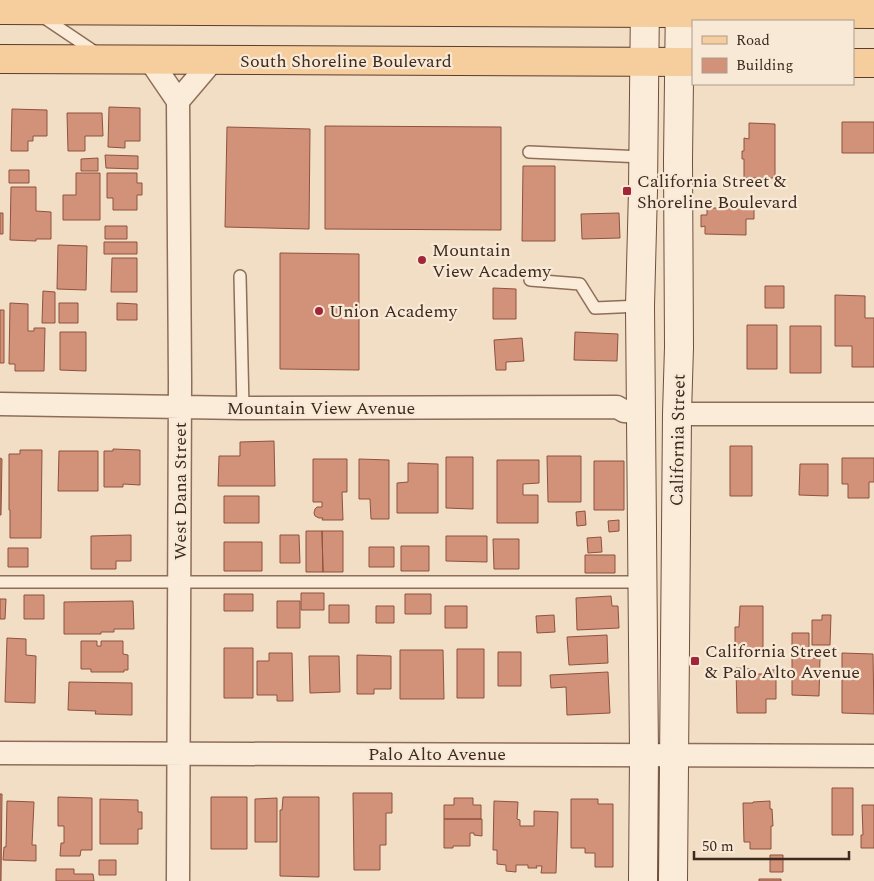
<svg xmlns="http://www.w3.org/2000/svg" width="874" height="881" viewBox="0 0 874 881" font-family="Spectral,serif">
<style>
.building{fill:#d29179;stroke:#8f523e}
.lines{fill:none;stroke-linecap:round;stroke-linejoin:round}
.service-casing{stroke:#8e6e5a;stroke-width:14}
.minor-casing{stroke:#8e6e5a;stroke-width:25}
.secondary-casing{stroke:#704f3d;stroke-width:30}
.primary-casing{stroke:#5c3d2e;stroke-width:30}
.service{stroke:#fbecda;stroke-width:11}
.minor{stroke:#fbecda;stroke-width:22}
.secondary{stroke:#fbecda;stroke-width:28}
.primary{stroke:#f6cd9c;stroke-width:28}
.poi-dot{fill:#a22538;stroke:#f8e9d6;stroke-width:2}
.labels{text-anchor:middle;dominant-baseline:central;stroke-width:4.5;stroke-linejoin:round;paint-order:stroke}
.street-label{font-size:18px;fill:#3d291e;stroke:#f8e9d6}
.poi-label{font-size:18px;fill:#3d291e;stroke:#f8e9d6;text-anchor:start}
</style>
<rect width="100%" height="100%" fill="#f1dec5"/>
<path class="building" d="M109,107L140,108V141H125V148L108,147Z
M12,109L47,110V136H33V141H28V151H11Z
M67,113H102L103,136H85V151H68Z
M842,122H874V153H842Z
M749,123L775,124V178H744V159H742V151H744V138L749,139Z
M325,126L501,127V230L325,229Z
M227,127L310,129L309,229L225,227Z
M105,155L138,156V169L106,168Z
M98,158V171H81V159Z
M523,166H555V241H522Z
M9,170H29V183H9Z
M76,173H100V220H63V195H76Z
M107,173H137V183H142V195H137V210H113V198H107Z
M11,187H36V211L51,212V239H36V241L10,240Z
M707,208H754V219H746V235L705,234V226L701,227V215H707Z
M0,213H3V234H0Z
M619,213L620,238L582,239L581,214Z
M105,226H127V239H105Z
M104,242H137V254H104Z
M58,245L87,246L86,290L57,289Z
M280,253L359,254V370L280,369Z
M112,258H137V292H111Z
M765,286H784V308H765Z
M493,288L516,289V319H493Z
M43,291L55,292V323H42Z
M835,295L865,296V318H874V367H852V346H835Z
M10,303L28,304V331H34V328H45L44,371H15V364H9Z
M59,303H78V323H59Z
M117,303L137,304V320H117Z
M0,310H4V363H0Z
M747,325H777V369H747Z
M790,326H821V373H790Z
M60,332H86V371L60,370Z
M575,332L618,334L617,361L574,360Z
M522,338L524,361L506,362V370H496L494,340Z
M274,441L275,486H218L219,456H240V442Z
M730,446H752V496H730Z
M113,449L140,450V485L123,484V487H104V451H113Z
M20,450H42L41,538H10V510H9V454H20Z
M59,451H98V491H58Z
M547,456H581V502H548Z
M446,457H473V509L446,508Z
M0,458L2,459L1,515H0Z
M842,458H874V482H869V498H848V484H842Z
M313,459H347V492H342L343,520H322L323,518H319L315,516L314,513L315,509L317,507H322V502H313Z
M359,459L389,460V519H371L370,499H359Z
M497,460H539V483L523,484V495H538V523H497Z
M594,461H624V510H594Z
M408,463L438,464V513H397V483L408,482Z
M800,464H828V496L799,495Z
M224,496H259V523H224Z
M585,511L586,525L577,526L576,512Z
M619,520V531L609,532L608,521Z
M306,531H322L323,572H306Z
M322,531H343V572H323Z
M131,535V561H116V569H91V536Z
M280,535H299L300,563H280Z
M446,536H487V562L446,561Z
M601,537L602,552L588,553L587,538Z
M493,539H519V569H494Z
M224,542H262V571H224Z
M401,546H429V571H401Z
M369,547H394V567H369Z
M8,548H28V567H8Z
M585,555H615V573H585Z
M301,593H324V610H301Z
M224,594H253V611H224Z
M405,594H431V614H405Z
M24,595H44V619H24Z
M611,596L612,606H618L619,628L577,630L576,598Z
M0,599H6L5,619H0Z
M133,601L134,629H114V632H101V634H64V602Z
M277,601H300V628H277Z
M329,605H349V623H329Z
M376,606H394V623H376Z
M445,606H467V628H445Z
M740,606H763V653H739V647H735V627H739Z
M554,615L555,632L537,633L536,616Z
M822,615H831L830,645H812V620H822Z
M792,633H809V658H820L819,696L792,695Z
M607,635L608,663L569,665L567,637Z
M7,638L26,639V655L36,656L35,703L5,702Z
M81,641H97V646H101V641H123V654L128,655V670H124V672H91V669H81Z
M224,648H253V698H224Z
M457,649H484V698H457Z
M400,650H443L444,699H400Z
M498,652H521V686H498Z
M269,653H292L293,701H277V695H257V661H269Z
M842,653L873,654L874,714L842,713Z
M357,655L391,656V689H374V694H357Z
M309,656H339L340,692L310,693Z
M736,668L754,669V674H765V670H776V699H766V713H737Z
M608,672L610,713L567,715L566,687L551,688L550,675Z
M69,682L132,683V715L95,714L96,711L68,710Z
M832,788H853V835H832Z
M353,793H392V813H386V845H380V870H354Z
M0,794H2L1,881H0Z
M58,797L92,798V850H81L80,856H60L61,843H64V826H58Z
M211,797H247V849H211Z
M283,797H319V877L280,876V810H282Z
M277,798V842H255V799Z
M454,798H473V805H481V819H444V805H454Z
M100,799L138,800V812H142V829H138V844H100Z
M571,799H598V804H613V867H595V853H585V848H571Z
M7,801L34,802L32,845H36V861L3,860L4,847H6Z
M494,801L518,802L517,819L520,820V826H534V811L558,812L556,873H541L542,866H536L537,868H528V865H516V872L506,871V865L497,864V850H493Z
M770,801V809H772L773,826H771V849H750V842H744L743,803H753V802Z
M862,805H874V848H861V835H863Z
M444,819H482V836L474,835V833H470V846H453V848H444Z
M770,855H783V872H770Z
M99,860H116V875H99Z
M56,869H74V874H93L94,881H56Z
M759,879H781V881H759Z"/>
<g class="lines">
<g class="service-casing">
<path id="service" d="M43,17L98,54
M529,152L643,157
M240,276L243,408
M530,280L580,284L595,308L640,306
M0,582H643"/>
</g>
<g class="minor-casing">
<path id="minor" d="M150,60L178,101L180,382L178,881
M178,101L212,61
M0,404L243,408L617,407L624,411L641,412
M677,414H874
M0,753L874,756"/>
</g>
<g class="secondary-casing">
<path id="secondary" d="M643,881L644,755L640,306L643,190L645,0
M673,881L677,414L679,347L678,160L680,0"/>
</g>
<g class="primary-casing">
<path id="primary" d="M0,10L874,14
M0,59L693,62
M853,63H874"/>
</g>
<use href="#service" class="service"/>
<use href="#minor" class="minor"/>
<use href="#secondary" class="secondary"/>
<use href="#primary" class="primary"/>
</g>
<g class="poi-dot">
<rect x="622" y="186" width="10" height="10" rx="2.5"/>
<circle cx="422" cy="260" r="5"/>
<circle cx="319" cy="311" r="5"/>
<rect x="690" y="656" width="10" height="10" rx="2.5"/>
</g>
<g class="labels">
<g class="street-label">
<text x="346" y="61">South Shoreline Boulevard</text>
<text x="321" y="408">Mountain View Avenue</text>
<text transform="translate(678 440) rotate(-89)">California Street</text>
<text transform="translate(180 491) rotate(-90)">West Dana Street</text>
<text x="437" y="754">Palo Alto Avenue</text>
</g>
<g class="poi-label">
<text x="637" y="181">California Street &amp;<tspan x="637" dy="21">Shoreline Boulevard</tspan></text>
<text x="432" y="250">Mountain<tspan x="432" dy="21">View Academy</tspan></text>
<text x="329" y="311">Union Academy</text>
<text x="705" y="651">California Street<tspan x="705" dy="21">&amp; Palo Alto Avenue</tspan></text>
</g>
</g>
<rect x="692" y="20" width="162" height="65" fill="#f8e9d6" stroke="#ad9c8c"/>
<rect x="702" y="36" width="25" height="8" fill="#f6cd9c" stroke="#ad9c8c"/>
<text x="736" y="45" font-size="15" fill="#3d291e">Road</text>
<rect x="702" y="58" width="25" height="15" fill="#d29179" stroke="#ad9c8c"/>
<text x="736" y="70" font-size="15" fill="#3d291e">Building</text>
<path d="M694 851v8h155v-8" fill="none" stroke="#3d291e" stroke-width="2.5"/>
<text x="702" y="851" font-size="15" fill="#3d291e" stroke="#f8e9d6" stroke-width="4" paint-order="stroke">50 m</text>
</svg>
